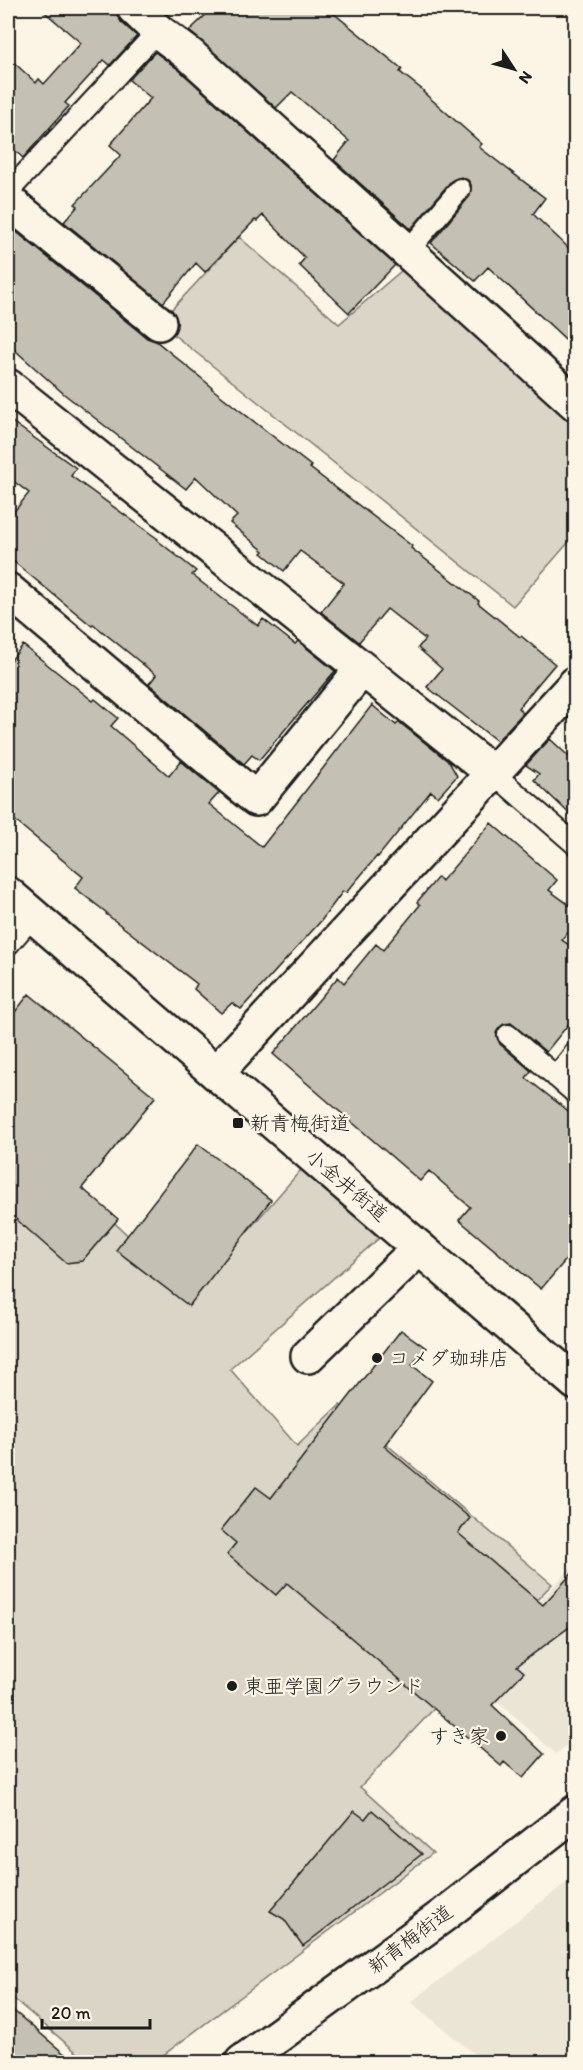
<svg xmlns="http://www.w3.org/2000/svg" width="583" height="2070" viewBox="0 0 583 2070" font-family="Itim,'Klee One',sans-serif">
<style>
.built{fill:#ebe5d6}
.green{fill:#dbd5c8;stroke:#7c7872;stroke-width:1.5}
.building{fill:#c4c0b3;stroke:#1c1c1c;stroke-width:1.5}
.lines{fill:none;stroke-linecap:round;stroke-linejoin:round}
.lane-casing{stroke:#1c1c1c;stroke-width:24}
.street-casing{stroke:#1c1c1c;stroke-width:38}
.primary-casing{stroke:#1c1c1c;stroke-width:38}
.lane{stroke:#fcf5e5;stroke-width:20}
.street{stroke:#fcf5e5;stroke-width:33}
.primary{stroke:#fcf5e5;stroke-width:33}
.poi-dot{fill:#1c1c1c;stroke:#fcf5e5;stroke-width:2}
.labels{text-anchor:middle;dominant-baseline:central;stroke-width:4.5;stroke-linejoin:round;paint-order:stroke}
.poi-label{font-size:20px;fill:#1c1c1c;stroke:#fcf5e5;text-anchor:start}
.street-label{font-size:20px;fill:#1c1c1c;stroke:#fcf5e5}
</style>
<rect width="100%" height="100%" fill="#fcf5e5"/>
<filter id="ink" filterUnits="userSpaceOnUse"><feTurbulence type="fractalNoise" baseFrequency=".0167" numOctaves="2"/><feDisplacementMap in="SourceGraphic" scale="12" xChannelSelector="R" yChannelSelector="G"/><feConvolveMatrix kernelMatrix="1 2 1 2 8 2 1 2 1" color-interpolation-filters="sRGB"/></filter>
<g filter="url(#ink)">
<path class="built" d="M575,1563V1738L556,1754L470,1677Z
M575,1876V2062H484L411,2002Z"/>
<path class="green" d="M239,237L339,324L408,265L575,419V535L513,606L159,323Z
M313,1156L394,1225L230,1369L297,1446L340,1405L552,1584L360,1787L433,1853L154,2062H88L8,1994V1207L47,1160L192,1295Z"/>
<path class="building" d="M40,8H112L116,11L121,22L137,36L110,65L104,60L65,103L69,106L23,158L8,144V57L36,83L39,79L44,84L81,43Z
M213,8H327L402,69L400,72L424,91L423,92L482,144L479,147L545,198L533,214L576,255V349L488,267L475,281L431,243L470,196L471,185L468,180L461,177L451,181L411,229L334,160L349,141L292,92L276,108L189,31Z
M155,52L178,69L395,265L349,313L299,265L305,258L263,215L257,221L255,220L205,272L196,263L163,303L64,222L78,206L75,204L121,155L110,145L151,98L129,80Z
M8,225L147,338L156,341L212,387L211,388L311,466L310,468L412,546L411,548L479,601L478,603L520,637L521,636L555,664L518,708L523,713L497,741L427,687L442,669L418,648L425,639L387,609L359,642L321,612L344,583L300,551L284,571L262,553L264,551L230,523L237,516L196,477L186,489L64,394L8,344Z
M8,419L76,468L71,476L158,539L157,540L196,571L192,575L258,626L263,619L295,644L298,641L335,671L259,760L252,755L244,764L149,684L156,675L93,624L92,626L8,557V519L29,493L8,477Z
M23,645L93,701L95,699L118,718L111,726L169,776L181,761L219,793L209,804L262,847L372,705L396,725L399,722L449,762L457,776L438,797L431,791L378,857L377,856L346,893L343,891L321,921L241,1009L232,1003L221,1013L194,989L197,984L106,914L107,913L75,888L83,877L8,815V664Z
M550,739L576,763V820L534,780L539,774L526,765Z
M491,823L557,880L549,890L576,910V923L562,940L576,950V1015L546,1052L511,1023L504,1024L499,1028L496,1033L500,1044L531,1071L526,1078L576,1117V1248L541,1289L459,1220L470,1207L429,1171L420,1181L273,1054L338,977L344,983L376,944L383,950L420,905L417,902L438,877L442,881Z
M29,994L155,1097L82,1188L118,1219L82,1261L66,1263L8,1212V1021Z
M198,1144L271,1200L189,1306L116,1250Z
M401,1330L426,1348L412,1365L432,1381L384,1446L470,1518L458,1533L543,1605L576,1569V1622L517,1666L524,1672L492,1705L544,1754L523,1778L504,1762L501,1766L287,1583L276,1595L227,1554L236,1543L221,1530L256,1487L271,1498Z
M372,1810L422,1854L303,1946L284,1919L270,1911L354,1811L365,1819Z
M8,2006L74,2062H8Z"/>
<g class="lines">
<g class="lane-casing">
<path id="lane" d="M8,192L158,31
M408,251L460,189
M493,773L576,845
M8,945L33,916
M508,1035L576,1094
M556,1077L576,1051"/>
</g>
<g class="street-casing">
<path id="street" d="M134,8L158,31L190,55L576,404
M8,201L159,323
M8,386L493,773
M8,590L256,799L362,669
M216,1073L576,683
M308,1356L419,1248"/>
</g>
<g class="primary-casing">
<path id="primary" d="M8,894L576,1383
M242,2062L445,1914L576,1812"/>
</g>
<use href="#lane" class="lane"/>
<use href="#street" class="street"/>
<use href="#primary" class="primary"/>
</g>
</g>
<g class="poi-dot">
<rect x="232" y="1117" width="12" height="12" rx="3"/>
<circle cx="377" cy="1358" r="6"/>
<circle cx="232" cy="1686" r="6"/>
<circle cx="501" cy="1736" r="6"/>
</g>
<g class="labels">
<g class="poi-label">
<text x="250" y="1123">新青梅街道</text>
<text x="389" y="1358">コメダ珈琲店</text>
<text x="244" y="1686">東亜学園グラウンド</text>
<text x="489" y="1736" text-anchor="end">すき家</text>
</g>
<g class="street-label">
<text transform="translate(347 1185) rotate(40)">小金井街道</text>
<text transform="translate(410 1939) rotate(-37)">新青梅街道</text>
</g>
</g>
<rect width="583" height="2070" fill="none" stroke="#fcf5e5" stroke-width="30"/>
<rect x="15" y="15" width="553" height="2040" fill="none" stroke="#1c1c1c" stroke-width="2" filter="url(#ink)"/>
<g transform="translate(514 69) rotate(126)" stroke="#fcf5e5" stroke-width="4.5" paint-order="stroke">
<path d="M0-4.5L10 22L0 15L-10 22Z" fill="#1c1c1c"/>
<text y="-9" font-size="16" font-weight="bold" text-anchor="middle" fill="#1c1c1c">N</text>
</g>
<path d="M42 2019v9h108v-9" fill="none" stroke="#1c1c1c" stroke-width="3"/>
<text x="51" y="2019" font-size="18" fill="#1c1c1c" stroke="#fcf5e5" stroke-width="4.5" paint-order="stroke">20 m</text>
</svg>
